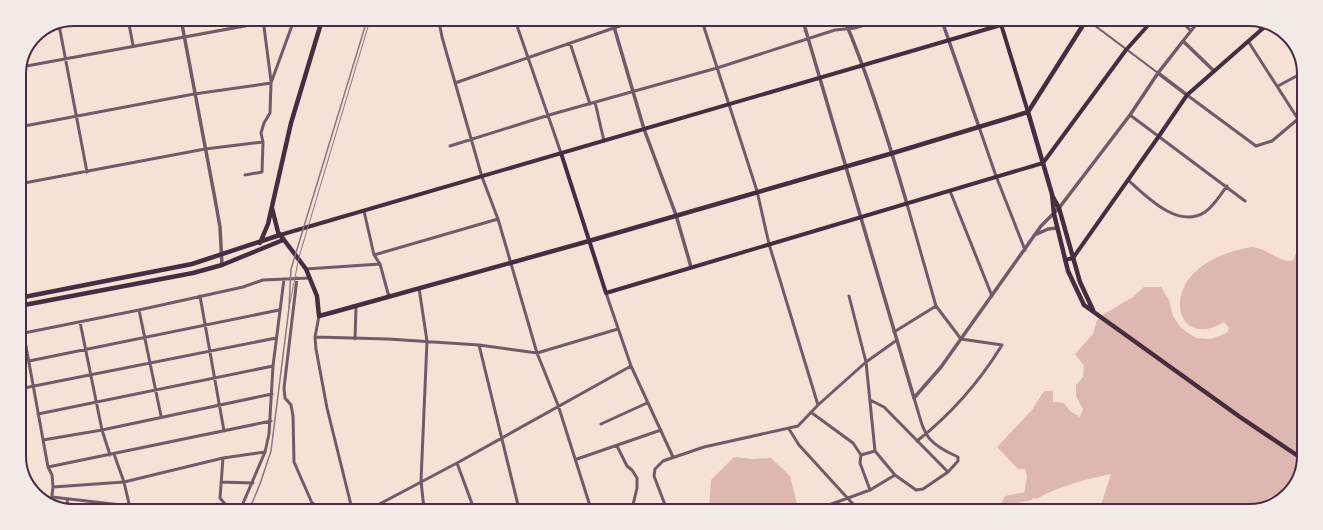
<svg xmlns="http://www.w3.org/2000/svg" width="1323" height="530" viewBox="0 0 1323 530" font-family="'Source Serif 4',serif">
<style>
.water{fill:#dcb8b0}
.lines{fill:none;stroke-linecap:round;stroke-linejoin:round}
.river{stroke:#dcb8b0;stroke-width:9}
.pedestrian{stroke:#755966;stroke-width:2}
.minor{stroke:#755966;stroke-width:3}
.tertiary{stroke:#755966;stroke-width:3.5}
.secondary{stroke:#4a2c40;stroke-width:4}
.primary{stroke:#4a2c40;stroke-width:4.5}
.tram{stroke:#8f747c;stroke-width:1}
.rail{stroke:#8f747c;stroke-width:1.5}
.rim{fill:none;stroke:#4a2c40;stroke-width:2}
</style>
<rect width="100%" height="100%" fill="#f7e1d7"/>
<path class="water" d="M1251,247C1266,247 1282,265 1293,260L1297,251L1303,249L1301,462L1281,494C1271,495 1266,498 1263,507L1249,511H1099L1111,474C1084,480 1059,486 1036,499L1024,494L1027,476L1025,469H1018L997,447L1032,410L1044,391H1053V402L1064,403L1070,411L1080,417L1083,409L1076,396V385L1083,377L1084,366L1075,354L1093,334L1097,320L1104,314L1133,297L1144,287H1161L1169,300L1173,316L1181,328L1196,338L1210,339L1227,333L1229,328L1224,322C1183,347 1166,302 1193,274C1209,258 1230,251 1251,247Z
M734,457L752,459L771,458L790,476L798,508L796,510H709L711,480Z"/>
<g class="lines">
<path class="river" d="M1003,510L1008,500L1029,496"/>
<path class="pedestrian" d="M1090,22L1158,73
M1002,24L1010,21"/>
<path class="minor" d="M128,19L133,45
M263,19L271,81
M442,20L440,27L442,37L482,177L498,219L537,353L558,405L591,509
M515,20L561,153
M702,21L757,191L769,244L818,405
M1182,22L1190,30
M59,25L87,172
M1183,41L1198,22
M1248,41L1298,119
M570,43L590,104
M21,67L277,20
M455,83L637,20
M1278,86L1304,72
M1187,95L1256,146L1272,141L1298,119L1304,116
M595,102L604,141
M1130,115L1245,201
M19,127L194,94L271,83
M979,127L996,176L1025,250
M450,146L549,115L717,68L835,30L855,28L877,21
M245,175L262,172L263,142L261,133L264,123L270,113L271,83L294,20
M1128,180C1146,196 1178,230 1205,212C1214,206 1220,195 1227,186
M19,184L205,149L263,142
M950,191L992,296
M907,204L936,306L961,339L1002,345C980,381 950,415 917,441
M364,211L374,255L380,264L389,297
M374,255L498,219
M306,269L380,264
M297,278L284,388L285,398L291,405L293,416L294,462L312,503C323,510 339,506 352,505
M419,288L427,341L421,481L424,509
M606,293L631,366L673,457
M200,296L224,431
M849,296L866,362L875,451L895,475L916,490L923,489L948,472
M19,308L48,467L52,475L53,487L51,504
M139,310L161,416
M319,316L315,337L316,349L327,408L352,509
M80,322L102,430L110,455
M894,332L936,306
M19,334L139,310L243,287L263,280L310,278
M315,337L388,339L479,345L537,353L618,329
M355,339L356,307
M479,345L519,509
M29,361L279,310
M19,389L276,338
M870,400L884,407L948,472L958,461V457C922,441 925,433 914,398
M812,413L853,443L861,455L860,463L870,490
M38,414L273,366
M601,424L647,403
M789,429L799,445L852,503L860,510
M43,440L102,430L272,394
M617,446L627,466L632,470L637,478V488L632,509
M114,454L124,482L130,508
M861,455L875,451
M223,458L220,498L225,504L237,508
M577,459L661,430
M457,463L474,509
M48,467L271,421
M221,482L253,483
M53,487L124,482L223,458L265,452
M52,497L130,506L176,508
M67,500L68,508
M633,506L650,509
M241,508L265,452L269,434L273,366L284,279
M268,509L269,506L277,509
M307,509L316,505
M370,509L457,463L631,366
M667,510L654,476L655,469L663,461L704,447L798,426L818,405L866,362L897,340
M815,510L870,490L895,475"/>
<path class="tertiary" d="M181,19L215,199L220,227L222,265
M612,20L644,129L676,215L691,267
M803,21L914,398L941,367L1041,226L1059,208L1130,115L1158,73L1183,41L1214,71
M845,21C870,80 889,142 907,204
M942,21L979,127
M1254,22L1262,29
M1158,73L1187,95
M1037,234L1048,229L1057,228"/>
<path class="secondary" d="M1000,21L1028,112
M561,153L606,293L1043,163L1126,50L1151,22
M280,235L1001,25
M1065,260L1073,258L1159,136L1187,95L1269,23"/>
<path class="primary" d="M1028,112L1052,194L1054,214L1068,271L1084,305L1240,417L1301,458
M1053,197L1059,208L1080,282L1093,310
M272,208L278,232L306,269L317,296L319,316L334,312L589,241L893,153L1028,112L1085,22
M260,243L268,224L291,123L322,20
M19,298L192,264L280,235
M19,306L193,273L222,265L283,240"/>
<path class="tram" d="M289,308L299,257L370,20"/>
<path class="rail" d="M250,508L260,484L271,451L289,308L291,269L367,20"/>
</g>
<path d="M0 0H1323V530H0ZM74 26H1249A48 48 0 0 1 1297 74V456A48 48 0 0 1 1249 504H74A48 48 0 0 1 26 456V74A48 48 0 0 1 74 26Z" fill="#f1eae7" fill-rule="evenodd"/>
<path class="rim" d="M74 26H1249A48 48 0 0 1 1297 74V456A48 48 0 0 1 1249 504H74A48 48 0 0 1 26 456V74A48 48 0 0 1 74 26Z"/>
</svg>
